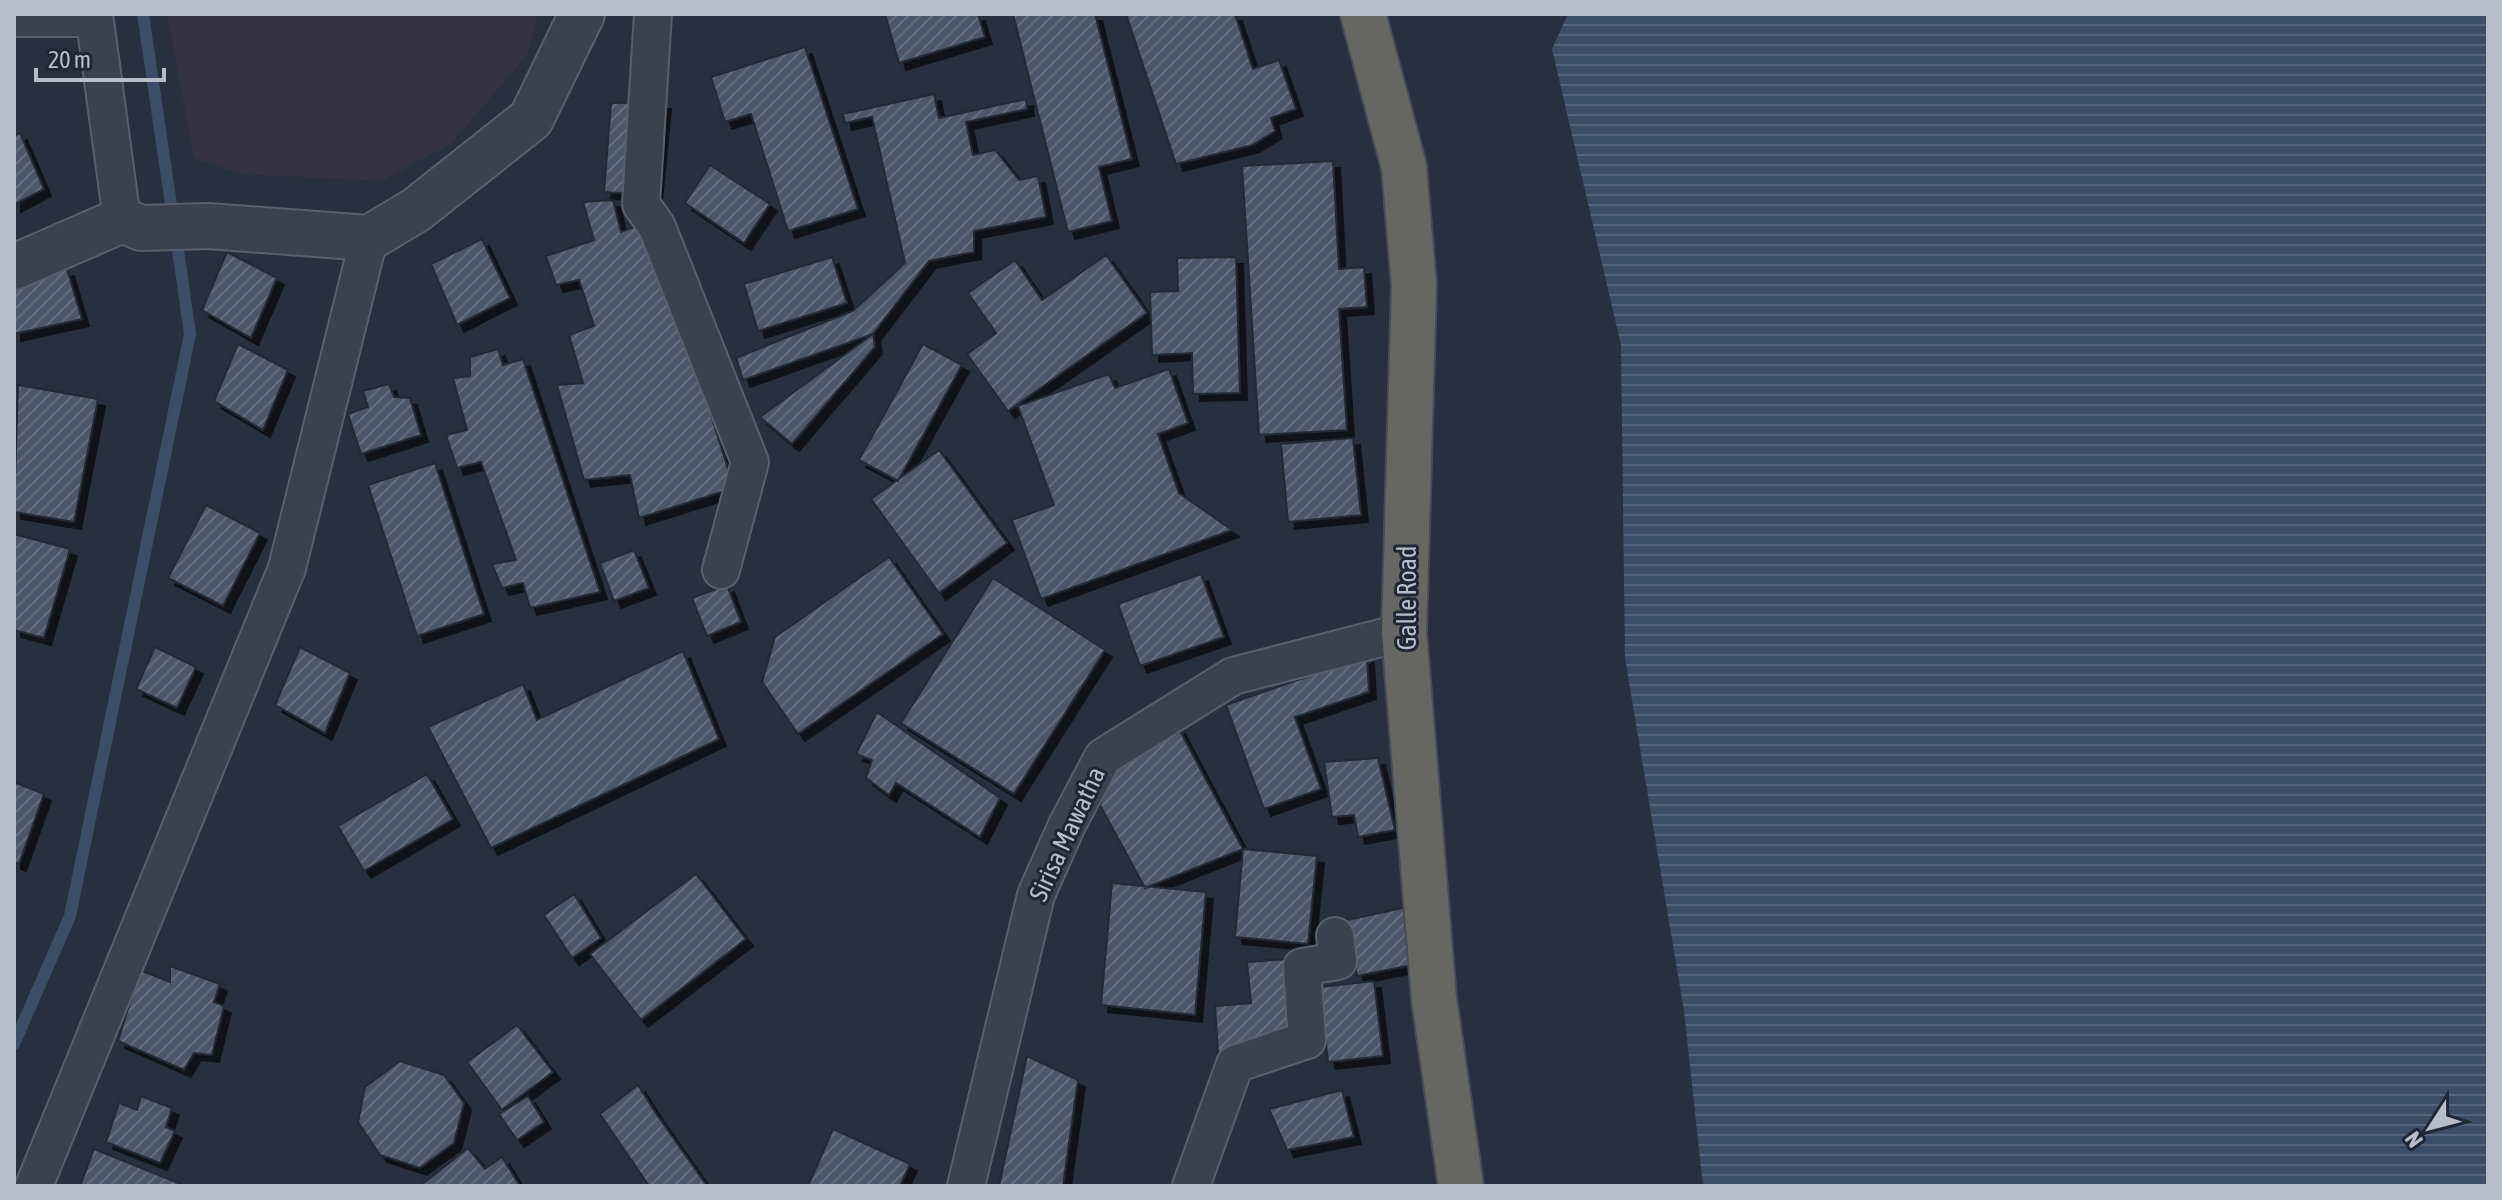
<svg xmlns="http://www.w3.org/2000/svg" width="2502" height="1200" font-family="'Asap Condensed',sans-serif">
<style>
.medical{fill:#343240}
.water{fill:url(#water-rules)}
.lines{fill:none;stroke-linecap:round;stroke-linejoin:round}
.stream{stroke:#3c4d68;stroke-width:12}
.building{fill:url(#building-hatch);stroke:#212936;stroke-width:2;filter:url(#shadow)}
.minor-casing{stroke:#58606d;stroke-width:40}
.tertiary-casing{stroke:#58606d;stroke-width:48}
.trunk-casing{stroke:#454d5a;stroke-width:48}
.minor{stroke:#3a424f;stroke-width:36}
.tertiary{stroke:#3a424f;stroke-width:44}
.trunk{stroke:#666663;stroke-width:44}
.labels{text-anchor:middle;stroke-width:6;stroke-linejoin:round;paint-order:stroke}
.street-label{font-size:26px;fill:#b7beca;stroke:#1f2734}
</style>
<defs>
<pattern id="water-rules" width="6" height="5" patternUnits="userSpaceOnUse" patternTransform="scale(2)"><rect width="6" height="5" fill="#3c4d68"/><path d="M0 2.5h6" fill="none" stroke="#56657c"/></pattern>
<pattern id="building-hatch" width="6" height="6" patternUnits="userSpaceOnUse" patternTransform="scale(2)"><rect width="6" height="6" fill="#4c5768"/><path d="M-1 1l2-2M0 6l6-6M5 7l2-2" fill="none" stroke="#646d7c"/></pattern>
<filter id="shadow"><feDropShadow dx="7" dy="7" stdDeviation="0" flood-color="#0009"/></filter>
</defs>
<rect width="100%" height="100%" fill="#26303f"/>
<!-- medical -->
<path class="medical" d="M167 14H538L528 54 450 145 381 181 240 174 194 158Z"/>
<!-- water -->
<path class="water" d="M1568 14H2488V1186H1703L1684 1011 1625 658 1621 345 1552 49Z"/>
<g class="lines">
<!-- stream -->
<path class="stream" d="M143 14 173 218
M14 1044 70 916 190 334 176 236"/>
</g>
<!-- building -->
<path class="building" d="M885 14H978L985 37 899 63Z
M1013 14H1095L1132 159 1099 167 1112 221 1068 232Z
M1126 14H1235L1253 69 1279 60 1296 109 1271 118 1275 131 1253 145 1176 164Z
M805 47 858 209 788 231 751 114 725 122 711 77Z
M934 94 939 118 1026 99 1027 109 966 122 973 155 995 150 1019 180 1038 176 1046 217 974 231V252L929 261 873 334 743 380 736 358 853 311 905 263 872 117 845 123 843 114Z
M664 102 655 195 604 192 611 103Z
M20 133 44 189 14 205V136Z
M1333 161 1339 269 1364 267 1367 307 1339 309 1347 430 1259 435 1242 166Z
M710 165 770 204 744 243 685 203Z
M613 200 621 232 650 221 734 488 639 518 630 475 584 480 557 385 583 383 569 335 594 326 579 280 556 285 546 256 594 240 583 202Z
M482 239 510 298 457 325 431 264Z
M227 252 277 278 251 338 202 310Z
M1106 255 1147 313 1008 411 967 354 996 333 968 293 1015 260 1042 300Z
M832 257 847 303 758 331 744 284Z
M1236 257 1240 393 1193 394 1192 353 1152 355 1150 292 1178 291 1177 258Z
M67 269 82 319 14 334V286Z
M873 334 875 347 792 444 760 417Z
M238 344 288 370 263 430 214 401Z
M923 344 962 365 898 481 859 460Z
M498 349 503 365 523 359 600 592 530 608 523 583 502 588 492 564 516 560 481 462 457 468 446 435 467 430 453 378 470 376V357Z
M1169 369 1188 423 1158 434 1179 493 1232 530 1041 599 1012 520 1054 505 1018 406 1109 374 1115 388Z
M389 384 394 397 410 398 421 435 361 454 348 414 368 407 363 391Z
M18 385 98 399 74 522 14 512Z
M1353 438 1361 515 1288 522 1281 444Z
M939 450 1007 543 939 593 871 499Z
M435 463 484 614 417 636 368 485Z
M206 505 260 533 223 606 168 578Z
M14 534 70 549 44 638 14 630Z
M634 550 649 588 614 601 600 563Z
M889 557 943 634 798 734 762 682 775 637Z
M1201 574 1224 637 1140 666 1118 604Z
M993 578 1105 650 1014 794 901 723Z
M727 585 741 622 707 636 692 598Z
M155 647 196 667 177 708 136 689Z
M300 647 350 673 325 733 275 705Z
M683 651 719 739 491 848 428 727 523 684 537 720Z
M1367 656 1369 692 1295 717 1321 789 1264 809 1226 705Z
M877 712 1000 798 980 837 896 783 889 795 866 778 872 760 856 754Z
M1178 727 1243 849 1145 888 1100 805 1116 762Z
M1378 758 1395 830 1358 837 1354 815 1332 817 1324 762Z
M427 774 453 819 364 871 338 826Z
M14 782 44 794 19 864 14 862Z
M1243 849 1317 856 1308 944 1235 937Z
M696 874 746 939 641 1020 590 954Z
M1112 883 1206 892 1195 1015 1101 1005Z
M574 894 601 938 572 958 544 915Z
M1407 907 1417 964 1357 976 1347 920Z
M1287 959 1295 1048 1218 1053 1215 1006 1251 1003 1247 962Z
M170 966 220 984 214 1002 224 1006 212 1055 194 1053 184 1070 118 1041 140 970 170 982Z
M1374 981 1383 1056 1328 1062 1320 987Z
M517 1025 553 1072 502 1110 467 1062Z
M1027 1056 1078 1080 1063 1186H999Z
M400 1061 444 1075 464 1103 454 1143 420 1168 380 1155 358 1122 365 1087Z
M638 1085 655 1112 707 1186H649L600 1114Z
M1342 1090 1354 1137 1287 1150 1269 1109Z
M141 1096 172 1108 166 1127 175 1131 160 1163 106 1142 119 1103 137 1110Z
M528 1096 544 1122 517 1140 499 1114Z
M833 1129 910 1164 900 1186H808Z
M468 1148 485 1169 502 1157 520 1186H420Z
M94 1149 181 1184 180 1186H80Z"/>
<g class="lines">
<defs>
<path id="minor" d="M94 14 122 220
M653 14 641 204 657 227 750 462 721 570
M14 18H94
M34 1186 287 568 369 238
M966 1186 1036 895 1067 825 1103 757 1233 676 1404 632
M1191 1186 1235 1064 1307 1040 1302 967 1338 961 1335 936"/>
<path id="tertiary" d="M14 267 122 220 141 228 208 226 369 238 416 210 531 119 582 14"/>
<path id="trunk" d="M1363 14 1404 167 1414 285 1404 632 1434 999 1461 1186"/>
</defs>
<!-- minor casing -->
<use href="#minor" class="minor-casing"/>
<!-- tertiary casing -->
<use href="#tertiary" class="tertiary-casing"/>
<!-- trunk casing -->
<use href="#trunk" class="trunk-casing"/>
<!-- minor -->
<use href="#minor" class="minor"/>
<!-- tertiary -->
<use href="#tertiary" class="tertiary"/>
<!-- trunk -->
<use href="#trunk" class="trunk"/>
</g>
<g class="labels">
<!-- street labels -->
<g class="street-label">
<text transform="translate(1407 598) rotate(-90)" y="9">Galle Road</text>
<text transform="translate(1067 834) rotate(-65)" y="9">Sirisa Mawatha</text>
</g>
</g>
<!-- border -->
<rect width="2502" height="1200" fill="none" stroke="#b7beca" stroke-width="32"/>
<!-- north arrow -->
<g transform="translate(2430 1128) rotate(234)" stroke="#1f2734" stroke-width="6" paint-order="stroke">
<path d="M0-6L14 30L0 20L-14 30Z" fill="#b7beca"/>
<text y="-12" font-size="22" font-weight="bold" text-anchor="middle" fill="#b7beca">N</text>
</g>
<!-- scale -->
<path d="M36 68v12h128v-12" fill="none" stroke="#b7beca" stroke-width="4"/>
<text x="48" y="68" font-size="24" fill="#b7beca" stroke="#1f2734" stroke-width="6" paint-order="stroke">20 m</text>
</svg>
